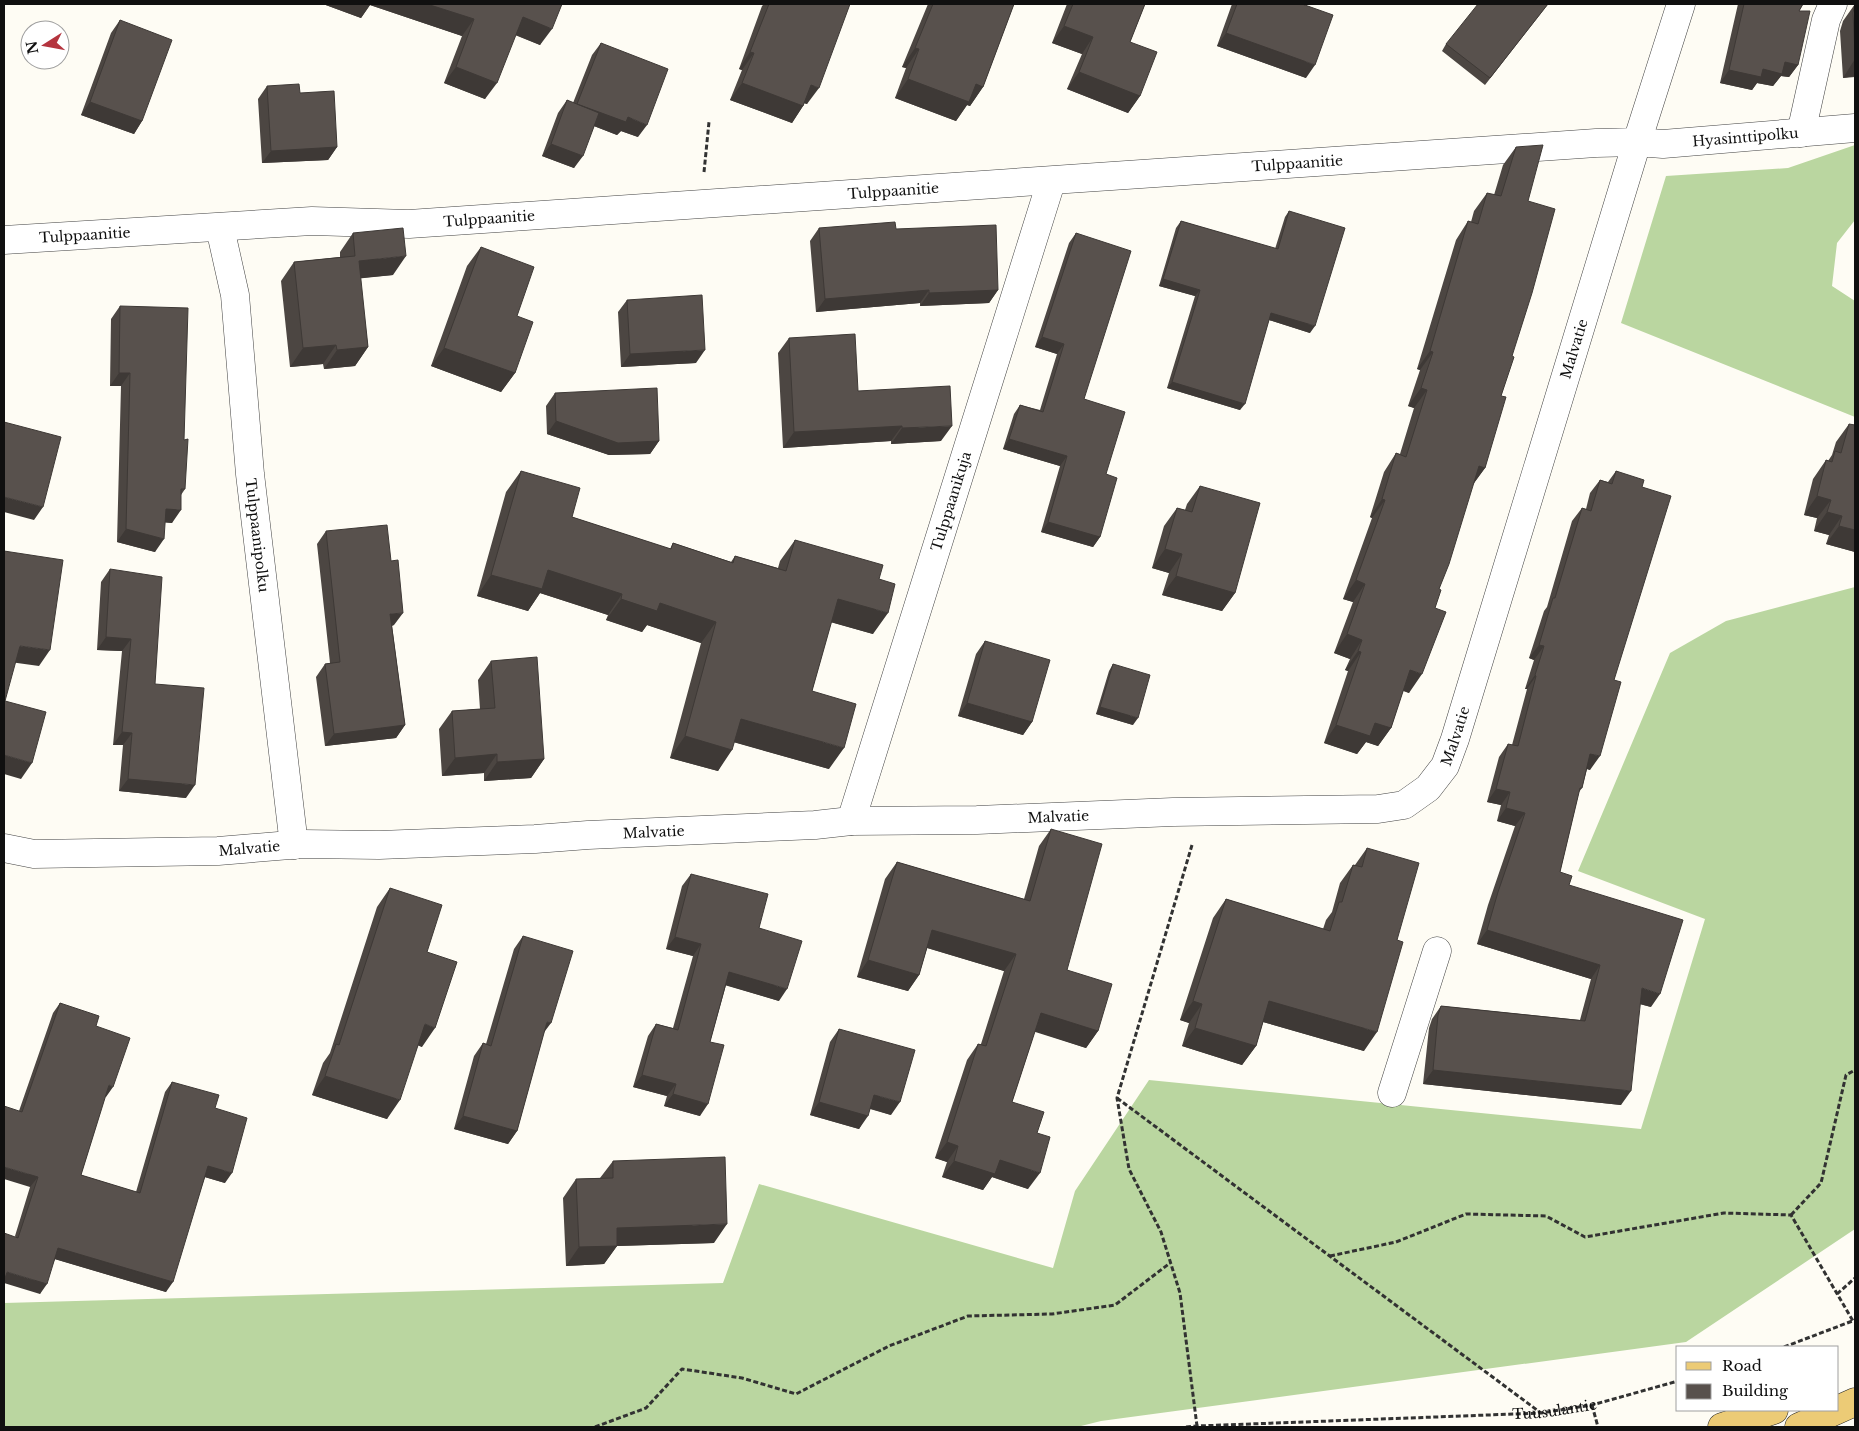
<svg xmlns="http://www.w3.org/2000/svg" width="1859" height="1431" font-family="'Libre Baskerville',serif">
<style>
.forest{fill:#bad6a0}
.lines{fill:none;stroke-linecap:round;stroke-linejoin:round}
.minor-casing{stroke:#434343;stroke-width:29}
.major-casing{stroke:#212121;stroke-width:29}
.path{stroke:#323232;stroke-width:3;stroke-dasharray:5 2.5;stroke-linecap:butt}
.minor{stroke:#fff;stroke-width:28}
.major{stroke:#eccb76;stroke-width:28}
.wall{fill:#4c4642}
.shaded-wall{fill:#3e3936}
.building{fill:#58514d;stroke:#3e3936}
.labels{text-anchor:middle;stroke-width:5;stroke-linejoin:round;paint-order:stroke}
.street-label{font-size:14px;fill:#101010;stroke:#fff}
</style>
<rect width="100%" height="100%" fill="#fefcf4"/>
<!-- forest -->
<path class="forest" d="M1855 145V220L1837 243 1832 286 1855 301V417L1621 323 1666 176 1788 168Z
M1855 587V1229L1686 1342 1101 1421 1077 1427H4V1303L723 1283 759 1184 1053 1268 1075 1191 1149 1080 1641 1129 1705 919 1578 871 1670 653 1726 621Z"/>
<g class="lines">
<defs>
<g id="minor">
<path d="M1801 133 1826 20 1833 4"/>
<path id="s2" d="M220 228 235 295 250 474 294 845"/>
<path id="s3" d="M4 240 312 221 409 224 1596 143 1637 142 1681 4"/>
<path id="s4" d="M851 821 1051 182"/>
<path id="s5" d="M4 848 34 854 218 851 302 844 379 845 535 839 588 835 815 825 851 821 977 820 1173 812 1378 809 1404 805 1428 788 1445 766 1455 739 1637 142 1663 144 1855 128"/>
<path d="M1392 1093 1437 951"/>
</g>
<path id="major" d="M1722 1427 1774 1410
M1799 1427 1855 1402"/>
</defs>
<!-- minor casing -->
<use href="#minor" class="minor-casing"/>
<!-- major casing -->
<use href="#major" class="major-casing"/>
<!-- path -->
<g class="path">
<path d="M704 172 709 122"/>
<path d="M1192 845 1117 1098 1129 1169 1161 1232 1180 1293 1197 1426"/>
<path d="M1117 1098 1541 1413"/>
<path d="M1791 1215 1821 1183 1846 1075 1855 1070"/>
<path d="M1330 1256 1396 1242 1466 1214 1546 1216 1585 1237 1724 1213 1791 1215 1853 1321"/>
<path d="M1837 1294 1855 1278"/>
<path d="M1784 1347 1855 1320"/>
<path d="M1592 1405 1598 1427"/>
<path d="M595 1427 646 1408 682 1369 742 1378 796 1394 889 1346 968 1316 1052 1314 1115 1305 1170 1263"/>
<path id="s1" d="M1186 1427 1197 1426 1541 1413 1592 1405 1678 1381"/>
</g>
<!-- minor -->
<use href="#minor" class="minor"/>
<!-- major -->
<use href="#major" class="major"/>
</g>
<!-- wall -->
<path class="wall" d="M323 4H562L540 45 515 35 485 99 444 83 462 36 370 5 361 18Z
M764 4H850L807 104 804 103 803 106 792 123 730 100 742 70 739 69 762 6Z
M928 4H1014L983 87 970 106 967 105 956 121 895 98 906 68 902 67Z
M1067 4H1145L1130 42 1140 96 1128 113 1067 89 1082 54 1052 43Z
M1232 4H1302L1306 78 1217 46Z
M1548 4 1485 85 1442 51 1446 44Z
M1738 4H1803L1799 11 1798 65 1789 77 1781 76 1773 86 1757 83 1752 90 1720 83Z
M1855 4V79V77L1843 78 1840 31 1843 21Z
M120 20 142 121 134 134 81 115 111 33Z
M601 43 638 137 621 131 617 135 594 126 574 168 542 156 558 113 567 100 573 103 592 55Z
M267 86 300 93 337 147 328 160 262 163 258 99Z
M1516 147 1528 201 1512 356 1501 396 1485 468 1473 484 1439 589 1435 608 1409 693 1403 691 1391 728 1378 746 1366 742 1357 754 1324 743 1348 671 1345 670 1350 659 1334 653 1353 602 1343 599 1372 518 1370 517 1384 472 1396 453 1400 454 1414 408 1408 406 1420 370 1417 369 1456 240 1468 221 1471 222 1474 211 1487 193 1494 195 1503 165Z
M1289 211 1310 333 1269 320 1240 410 1167 388 1195 296 1159 286 1176 228 1181 221 1275 249 1285 217Z
M819 228 896 229 998 290 989 303 920 306V303L816 312 810 241Z
M353 233 393 275 360 278 368 347 355 366 324 369 323 364 290 367 281 281 294 262 340 257V252Z
M1076 233 1084 399 1106 474 1100 537 1093 547 1041 532 1060 466 1003 449 1014 414 1020 405 1040 410 1057 354 1035 347 1069 243Z
M481 247 517 316 515 373 501 392 431 366 467 266Z
M627 300 696 363 621 367 618 312Z
M120 306 184 440 185 489 181 495 172 523 165 522 155 552 117 542 121 386H110L111 319Z
M789 338 858 391 941 441 891 444V441L783 448 778 353Z
M555 393 659 441 650 454 609 455 547 434 546 406Z
M1849 424 1855 552 1826 544 1829 535 1814 531 1817 518 1804 515 1813 479 1826 460 1828 461 1832 455 1836 442Z
M521 471 572 517 670 549 673 543 731 562 735 556 778 568 780 561 795 540 879 579 873 634 831 622 812 691 829 769 734 742 718 771 670 758 701 643 647 625 642 632 606 620 608 615 540 593 528 611 477 596 506 492Z
M1616 471 1642 487 1614 680 1590 770 1587 769 1582 788 1579 792 1560 872 1651 1007 1640 1004 1621 1105 1423 1084 1429 1028 1432 1019 1441 1006 1580 1020 1591 979 1477 944 1488 905 1515 826 1497 821 1501 805 1487 802 1499 757 1508 744 1512 745 1527 689H1525L1534 660 1529 658 1544 611 1547 607 1572 521 1582 508 1586 509 1590 493 1600 480 1608 482Z
M1200 486 1235 593 1222 611 1162 595 1169 573 1152 568 1164 526 1177 508 1185 510 1187 504Z
M326 531 394 625 392 626 405 725 396 738 325 746 316 677 325 664 330 663 317 544Z
M110 569 155 684 186 798 119 791 123 745H113L122 651 97 650 101 582Z
M985 641 1032 722 1023 735 958 716 976 654Z
M491 661 544 759 531 778 484 781V773L442 776 439 729 452 711 480 709 478 680Z
M1113 664 1133 725 1096 714 1109 671Z
M1051 829 1067 970 1098 1031 1086 1048 1035 1031 1012 1102 1037 1133 1028 1189 992 1177 983 1190 942 1177 947 1162 935 1158 967 1060 978 1044H981L1004 971 927 948 919 975 908 991 857 977 885 879 897 862 1024 899 1039 846Z
M1367 848 1364 1051 1263 1022 1256 1046 1242 1065 1182 1046 1189 1023 1180 1020 1213 918 1226 899 1323 929 1326 920 1332 912 1340 883 1353 865H1355Z
M691 874 759 928 779 1001 726 985 710 1042 700 1116 664 1106 667 1096 633 1087 648 1036 656 1024 673 1028 693 956 666 949 682 886Z
M390 888 427 952 422 1047 418 1045 387 1119 312 1095 323 1063 330 1053 377 907Z
M523 936 544 1032 517 1131 508 1144 454 1129 474 1056 483 1043 486 1044 514 949Z
M60 1003 96 1026 106 1097 105 1096 81 1175 136 1192 165 1092 172 1082 215 1108 225 1183 205 1177 166 1292 55 1259 40 1294 15 1236 30 1187 19 1111 53 1013Z
M839 1029 891 1115 870 1109 859 1129 810 1115 830 1042Z
M613 1161 714 1243 617 1246 604 1264 566 1266 563 1198 576 1179 600 1178Z"/>
<!-- shaded-wall -->
<path class="shaded-wall" d="M323 4H427L474 19 462 36 370 5 361 18Z
M523 17 552 29 540 45 511 33Z
M1064 26 1093 37 1082 54 1052 43Z
M1226 33 1315 65 1306 78 1217 46Z
M915 48 919 49 906 68 902 67Z
M750 52 754 53 742 70 739 69Z
M1855 59V76L1843 78Z
M1785 62 1798 65 1789 77 1781 76 1773 86 1757 83 1752 90 1720 83 1729 70Z
M456 67 497 83 485 99 444 83Z
M1079 72 1140 96 1128 113 1067 89Z
M908 79 976 84 983 87 970 106 967 105 956 121 895 98Z
M742 83 803 106 792 123 730 100Z
M811 85 819 88 807 104 800 102Z
M90 102 142 121 134 134 81 115Z
M577 104 628 117 647 125 638 137 621 131 617 135 568 116Z
M551 144 583 156 574 168 542 156Z
M337 147 328 160 262 163 271 151Z
M406 256 393 275 345 280 359 261Z
M1163 279 1200 290 1195 296 1159 286Z
M929 290 920 303 816 312 825 299Z
M998 290 989 303 920 306 929 293Z
M1271 313 1315 326 1310 333 1266 319Z
M1042 337 1064 344 1057 354 1035 347Z
M336 345 323 364 290 367 303 348Z
M368 347 355 366 324 369 337 350Z
M444 348 515 373 501 392 431 366Z
M705 350 696 363 621 367 630 354Z
M1430 351 1433 352 1420 370 1417 369Z
M119 373H130L121 386H110Z
M1172 382 1245 404 1240 410 1167 388Z
M1421 388 1427 390 1414 408 1408 406Z
M556 421 659 441 650 454 609 455 547 434Z
M902 426 891 441 783 448 794 432Z
M952 426 941 441 891 444 902 428Z
M1009 439 1067 456 1060 466 1003 449Z
M1479 466 1485 468 1472 486Z
M1817 496 1831 500 1817 518 1804 515Z
M4 497 43 507 34 520 4 512Z
M1382 499 1385 500 1372 518 1370 517Z
M166 509 181 510 172 523 157 522Z
M1827 512 1842 516 1829 535 1814 531Z
M1048 522 1100 537 1093 547 1041 532Z
M1839 526 1855 530V552L1826 544Z
M126 529 164 539 155 552 117 542Z
M1165 549 1182 554 1169 573 1152 568Z
M548 570 622 594 608 615 540 593 528 611 477 596 491 575Z
M1176 576 1235 593 1222 611 1162 595Z
M1356 580 1365 584 1353 602 1343 599Z
M621 599 660 603 716 622 701 643 647 625 642 632 606 620Z
M838 599 888 613 873 634 823 620Z
M403 613 394 625 381 627 390 614Z
M1347 634 1362 640 1350 659 1334 653Z
M106 637 131 639 122 651 97 650Z
M1539 645 1544 646 1534 660 1529 658Z
M20 646 50 650 39 666 10 662Z
M1358 651 1361 652 1348 671 1345 670Z
M1410 670 1422 674 1409 693 1398 688Z
M1535 675 1536 676 1527 689H1525Z
M967 703 1032 722 1023 735 958 716Z
M1100 707 1138 718 1133 725 1096 714Z
M741 719 844 748 829 769 726 740Z
M1375 723 1391 728 1378 746 1366 742 1357 754 1324 743 1336 725Z
M405 725 396 738 325 746 334 734Z
M122 732 132 733 123 745H113Z
M685 736 732 750 718 771 670 758Z
M497 754 484 773 442 776 455 758Z
M1590 754 1600 756 1590 770 1581 767Z
M4 755 32 763 21 779 4 774Z
M544 759 531 778 484 781 497 762Z
M128 779 195 785 186 798 119 791Z
M1496 789 1510 792 1501 805 1487 802Z
M1506 808 1525 813 1515 826 1497 821Z
M932 930 1016 954 1004 971 921 946Z
M1487 930 1600 965 1591 979 1477 944Z
M675 937 701 944 693 956 666 949Z
M868 960 919 975 908 991 857 977Z
M729 972 787 989 779 1001 721 984Z
M1642 988 1660 994 1651 1007 1632 1002Z
M1193 1001 1202 1004 1189 1023 1180 1020Z
M1269 1001 1377 1032 1364 1051 1256 1020Z
M1041 1013 1098 1031 1086 1048 1029 1030Z
M547 1022 551 1023 542 1035Z
M425 1024 435 1028 422 1047 412 1043Z
M1195 1028 1256 1046 1242 1065 1182 1046Z
M1433 1070 1631 1091 1621 1105 1423 1084Z
M642 1075 676 1084 667 1096 633 1087Z
M325 1076 400 1100 387 1119 312 1095Z
M109 1085 113 1087 106 1097 101 1095Z
M673 1094 708 1104 700 1116 664 1106Z
M874 1095 900 1102 891 1115 865 1107Z
M819 1102 868 1116 859 1129 810 1115Z
M463 1116 517 1131 508 1144 454 1129Z
M947 1142 958 1146 947 1162 935 1158Z
M1000 1160 1040 1173 1028 1189 992 1177 983 1190 942 1177 954 1161Z
M208 1166 232 1173 225 1183 201 1176Z
M4 1167 38 1177 30 1187 4 1179Z
M727 1224 714 1243 617 1246 604 1264 566 1266 579 1247 617 1228Z
M58 1248 173 1282 166 1292 51 1258Z
M7 1272 47 1284 40 1294 4 1283V1277Z"/>
<!-- building -->
<path class="building" d="M427 4H562L552 29 523 17 497 83 456 67 474 19Z
M769 4H850L819 88 811 85 803 106 742 83 754 53 750 52Z
M933 4H1014L983 87 976 84 969 102 908 79 919 49 915 48Z
M1073 4H1145L1130 42 1157 52 1140 96 1079 72 1093 37 1064 26Z
M1237 4H1302L1333 15 1315 65 1226 33Z
M1478 4H1548L1490 78 1446 44Z
M1744 4H1803L1799 11H1810L1798 65 1785 62 1782 74 1763 69 1761 77 1729 70Z
M1855 4V53L1853 13Z
M120 20 172 40 142 121 90 102Z
M601 43 668 69 647 125 628 117 626 122 577 104Z
M299 84 300 93 334 91 337 147 271 151 267 86Z
M567 100 599 113 583 156 551 144Z
M1543 145 1528 201 1555 209 1532 293 1512 356 1514 357 1501 396 1506 397 1485 468 1479 466 1449 564 1439 589 1441 590 1435 608 1446 612 1422 674 1410 670 1391 728 1375 723 1370 736 1336 725 1361 652 1358 651 1362 640 1347 634 1365 584 1356 580 1385 500 1382 499 1396 453 1406 457 1427 390 1421 388 1433 352 1430 351 1468 221 1478 224 1487 193 1501 196 1516 147Z
M1289 211 1345 228 1315 326 1271 313 1245 404 1172 382 1200 290 1163 279 1181 221 1278 249Z
M895 222 896 229 996 225 998 290 929 293V290L825 299 819 228Z
M403 228 406 256 359 261 368 347 337 350 336 345 303 348 294 262 355 256 353 233Z
M1076 233 1131 251 1084 399 1125 412 1106 474 1117 478 1100 537 1048 522 1067 456 1009 439 1020 405 1043 412 1064 344 1042 337Z
M481 247 534 267 517 316 533 322 515 373 444 348Z
M702 295 705 350 630 354 627 300Z
M120 306 188 308 184 440 188 439 185 489H181V510L166 509 164 539 126 529 130 373H119Z
M855 334 858 391 950 386 952 426 902 428V426L794 432 789 338Z
M657 388 659 441 618 443 556 421 555 393Z
M4 422 61 437 43 507 4 497Z
M1849 424 1855 425V530L1839 526 1842 516 1827 512 1831 500 1817 496 1826 460 1832 462 1835 451 1841 453Z
M521 471 580 488 572 517 671 549 673 543 733 563 735 556 786 571 795 540 883 565 879 579 895 584 888 613 838 599 812 691 856 704 844 748 741 719 732 750 685 736 716 622 660 603 657 611 621 599 622 594 548 570 542 589 491 575Z
M1616 471 1644 480 1642 487 1671 496 1614 680 1621 682 1600 756 1590 754 1582 788H1580L1560 872 1572 876 1569 885 1683 920 1660 994 1642 988 1631 1091 1433 1070 1438 1015 1441 1006 1585 1021 1600 965 1487 930 1498 892 1525 813 1506 808 1510 792 1496 789 1508 744 1518 746 1536 676 1535 675 1544 646 1539 645 1553 598H1555L1582 508 1591 511 1600 480 1612 484Z
M1200 486 1260 503 1235 593 1176 576 1182 554 1165 549 1177 508 1192 512Z
M387 525 391 561 398 560 403 613 390 614 405 725 334 734 325 664 340 662 326 531Z
M4 551 63 560 50 650 20 646 5 701 46 712 32 763 4 755Z
M110 569 162 577 155 684 204 688 195 785 128 779 132 733 122 732 131 639 106 637Z
M985 641 1050 660 1032 722 967 703Z
M537 657 544 759 497 762V754L455 758 452 711 495 708 491 661Z
M1113 664 1150 675 1138 718 1100 707Z
M1051 829 1102 844 1067 970 1112 984 1098 1031 1041 1013 1012 1102 1044 1112 1037 1133 1050 1137 1040 1173 1000 1160 995 1174 954 1161 958 1146 947 1142 978 1044 986 1046 1016 954 932 930 919 975 868 960 897 862 1030 901Z
M1367 848 1419 863 1397 940 1403 942 1377 1032 1269 1001 1256 1046 1195 1028 1202 1004 1193 1001 1226 899 1330 931 1339 902H1342L1353 865 1362 867Z
M691 874 768 894 759 928 802 941 787 989 729 972 710 1042 724 1045 708 1104 673 1094 676 1084 642 1075 656 1024 678 1030 701 944 675 937Z
M390 888 442 905 427 952 457 962 435 1028 425 1024 400 1100 325 1076 336 1044 339 1045Z
M523 936 573 951 551 1023 547 1022 517 1131 463 1116 483 1043 491 1046Z
M60 1003 99 1016 96 1026 130 1038 113 1087 109 1085 81 1175 140 1193 172 1082 219 1095 215 1108 247 1118 232 1173 208 1166 173 1282 58 1248 47 1284 7 1272 4 1282V1233L18 1238 38 1177 4 1167V1106L22 1112Z
M839 1029 915 1050 900 1102 874 1095 868 1116 819 1102Z
M725 1157 727 1224 617 1228V1246L579 1247 576 1179 613 1178V1161Z"/>
<g class="labels">
<!-- street labels -->
<g class="street-label">
<text dy="5" stroke="none"><textPath href="#s5" startOffset="2221">Hyasinttipolku</textPath></text>
<text dy="5" stroke="none"><textPath href="#s3" startOffset="1296">Tulppaanitie</textPath></text>
<text dy="5" stroke="none"><textPath href="#s3" startOffset="891">Tulppaanitie</textPath></text>
<text dy="5" stroke="none"><textPath href="#s3" startOffset="486">Tulppaanitie</textPath></text>
<text dy="5" stroke="none"><textPath href="#s3" startOffset="81">Tulppaanitie</textPath></text>
<text dy="5" stroke="none"><textPath href="#s5" startOffset="1896">Malvatie</textPath></text>
<text dy="5" stroke="none"><textPath href="#s4" startOffset="335">Tulppaanikuja</textPath></text>
<text dy="5" stroke="none"><textPath href="#s2" startOffset="310">Tulppaanipolku</textPath></text>
<text dy="5" stroke="none"><textPath href="#s5" startOffset="1491">Malvatie</textPath></text>
<text dy="5" stroke="none"><textPath href="#s5" startOffset="1056">Malvatie</textPath></text>
<text dy="5" stroke="none"><textPath href="#s5" startOffset="651">Malvatie</textPath></text>
<text dy="5" stroke="none"><textPath href="#s5" startOffset="246">Malvatie</textPath></text>
<text dy="5" stroke="none"><textPath href="#s1" startOffset="369">Tuusulantie</textPath></text>
</g>
</g>
<!-- border -->
<rect width="1859" height="1431" fill="none" stroke="#101010" stroke-width="10"/>
<!-- legend -->
<rect x="1676" y="1346" width="162" height="65" fill="#ffffff" stroke="#9f9f9f"/>
<rect x="1686" y="1362" width="25" height="8" fill="#eccb76" stroke="#9f9f9f"/>
<text x="1722" y="1371" font-size="15" fill="#101010">Road</text>
<rect x="1686" y="1384" width="25" height="15" fill="#58514d" stroke="#9f9f9f"/>
<text x="1722" y="1396" font-size="15" fill="#101010">Building</text>
<!-- north arrow -->
<g transform="translate(45 45) rotate(259)"><circle r="24" fill="#ffffff" stroke="#9f9f9f"/>
<path d="M0-4L9 19L0 12L-9 19Z" fill="#b4343e"/>
<text y="-8" font-size="14" font-weight="bold" text-anchor="middle" fill="#101010">N</text>
</g>
</svg>
